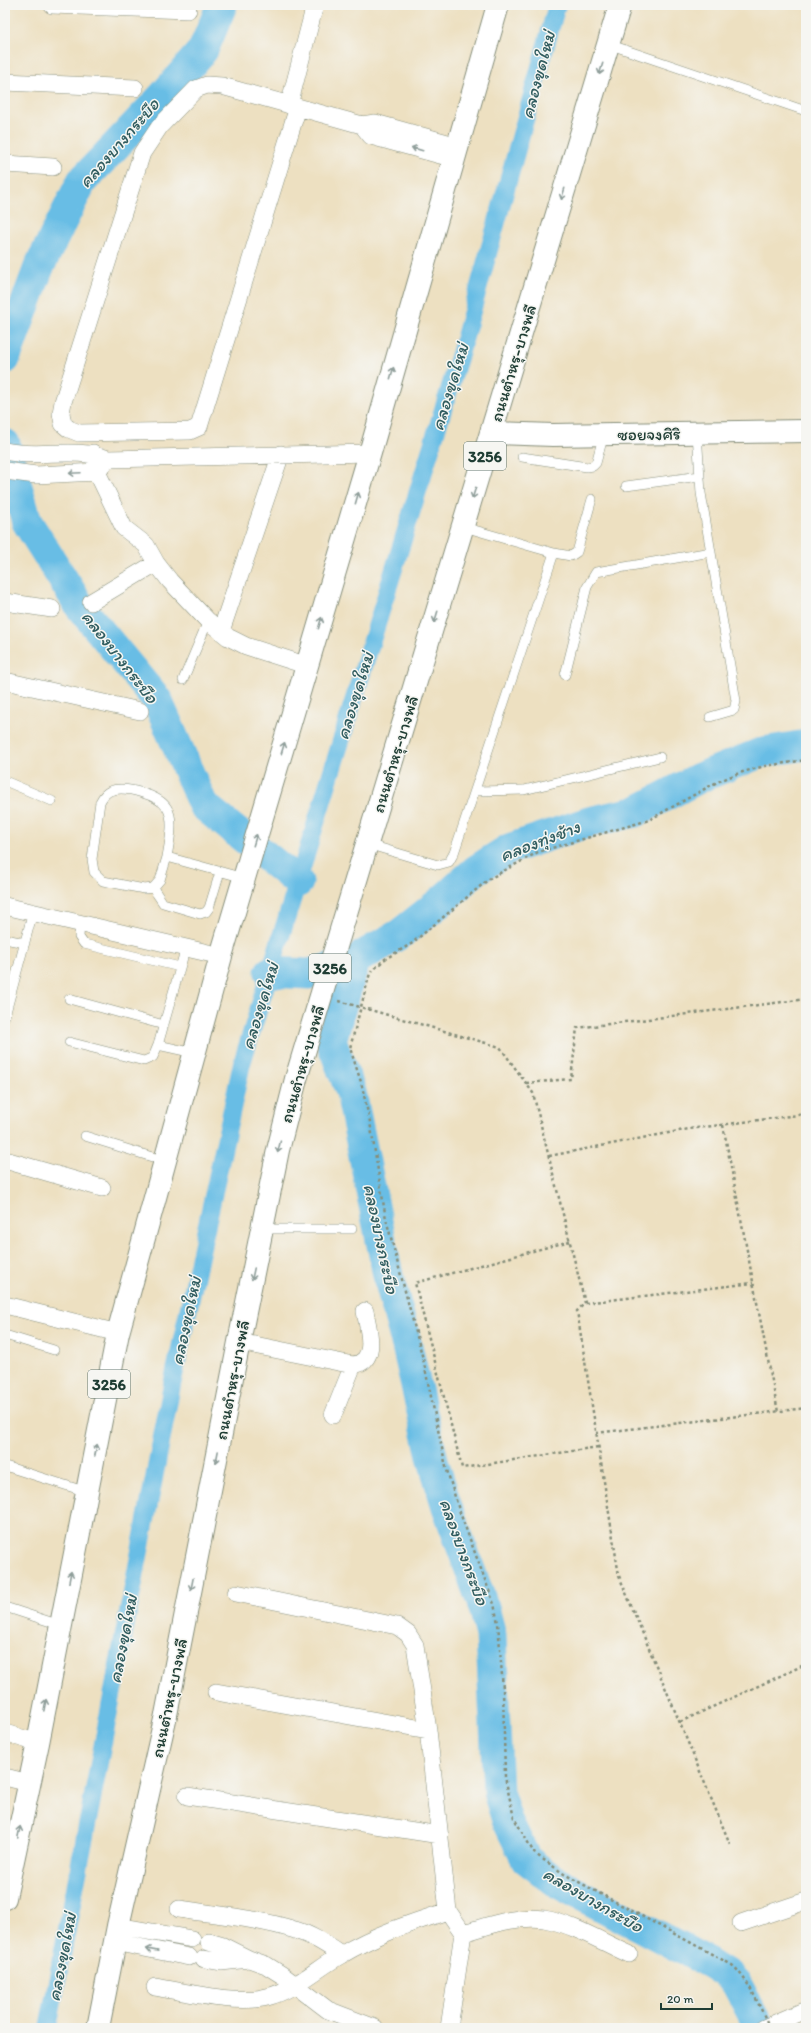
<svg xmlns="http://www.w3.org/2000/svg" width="811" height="2033" font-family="Itim,'Playpen Sans Thai',sans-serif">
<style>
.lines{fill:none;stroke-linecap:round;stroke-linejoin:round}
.canal{stroke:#68bde5;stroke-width:18}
.river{stroke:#68bde5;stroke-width:31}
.lane-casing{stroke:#868e7a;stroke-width:10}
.street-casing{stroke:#868e7a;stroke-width:18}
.secondary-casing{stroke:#868e7a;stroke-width:24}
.primary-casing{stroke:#868e7a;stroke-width:24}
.path{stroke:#868e7a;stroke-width:2.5;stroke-dasharray:3 3;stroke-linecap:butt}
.lane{stroke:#fff;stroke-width:9}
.street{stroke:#fff;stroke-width:17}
.secondary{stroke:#fff;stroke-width:22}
.primary{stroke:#fff;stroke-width:22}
.path-bridge{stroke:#868e7a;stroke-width:2.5;stroke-dasharray:3 3;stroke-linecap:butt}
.oneway{stroke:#8f9e9a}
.labels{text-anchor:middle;stroke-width:3;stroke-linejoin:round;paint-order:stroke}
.shield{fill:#f6f6f2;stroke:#60746d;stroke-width:1}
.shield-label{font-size:16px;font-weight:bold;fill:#1f3d34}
.street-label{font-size:17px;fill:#1f3d34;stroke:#f6f6f2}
.water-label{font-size:18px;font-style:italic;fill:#315d60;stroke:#f6f6f2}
</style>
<rect width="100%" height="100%" fill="#f6f6f2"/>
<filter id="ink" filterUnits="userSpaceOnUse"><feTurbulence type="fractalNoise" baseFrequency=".025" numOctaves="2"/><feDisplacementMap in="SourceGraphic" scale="8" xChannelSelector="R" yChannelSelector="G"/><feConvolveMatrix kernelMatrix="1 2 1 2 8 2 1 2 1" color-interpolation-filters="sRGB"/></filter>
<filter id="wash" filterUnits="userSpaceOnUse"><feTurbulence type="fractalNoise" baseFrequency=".012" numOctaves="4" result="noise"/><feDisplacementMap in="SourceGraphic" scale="16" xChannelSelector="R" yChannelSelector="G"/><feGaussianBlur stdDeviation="0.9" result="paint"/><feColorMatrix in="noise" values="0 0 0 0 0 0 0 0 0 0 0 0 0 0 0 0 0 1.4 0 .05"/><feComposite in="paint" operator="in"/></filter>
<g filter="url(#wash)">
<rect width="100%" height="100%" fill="#ede0c1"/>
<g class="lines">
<!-- canal -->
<path class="canal" d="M48 2028 172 1385 242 1063 461 351 557 5"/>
<!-- river -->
<path class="river" d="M5 359 39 267 82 181 163 96 203 50 222 5
M5 444 27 522 81 608 157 700 203 805 298 882
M355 960 331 1041 351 1092 388 1275 407 1346 433 1460 447 1507 484 1608 491 1635 498 1792 507 1820 526 1859 543 1872 558 1883 709 1963 728 1975 736 1983 760 2028
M270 972 309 974 355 960 400 934 439 903 476 870 509 849 589 822 635 812 699 778 763 752 806 745"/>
</g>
</g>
<g filter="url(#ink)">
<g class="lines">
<defs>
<path id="lane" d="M608 44 806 111
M697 433 701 493 736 701 734 710 710 717
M522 457 587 467 593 466 596 463 604 434
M626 486 700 476
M464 527 554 553 571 556 577 552 592 499
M565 675 587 587 596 572 711 552
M183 680 208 621
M5 781 52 801
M475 791 524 790 660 757
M367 844 438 865 449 862 454 853 554 553
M167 857C169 844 175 820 167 808 159 795 124 785 110 791 105 793 102 798 100 802L92 859 94 872 103 881 144 889 153 888 160 880 167 857 244 878
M153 888 163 903 200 914 206 912 209 908 220 872
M80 923 79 937 84 944 180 967
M5 939 25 943
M186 947 158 1045 194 1053
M69 999 164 1025
M5 1016 33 912
M69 1042 144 1061 153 1057 158 1045
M85 1136 165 1161
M262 1229H352
M5 1335 54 1350
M5 1466 87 1492
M5 1607 60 1625"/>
<path id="street" d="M52 5 188 10
M5 82 135 88
M289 105 315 5
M298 107 199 427 190 431 79 433 69 429 63 424 61 413 63 402 142 153 160 126 196 89 207 85 222 86 362 125 375 123 458 146
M362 125 371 136 455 159
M5 164 53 167
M5 451C39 459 74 446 108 459L370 453
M93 453 97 472 124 528 146 545 156 563 170 581 208 621 228 637 246 646 308 666
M5 471 36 475 97 472 104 464
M5 602 52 609
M91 602 156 563
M221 631 281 454
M5 681 140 711
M5 906 221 956
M5 1160 102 1188
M5 1305 118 1333
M239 1342 353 1365
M333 1415 353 1365C379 1361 368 1329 365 1311
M236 1593 397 1626 408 1634 415 1645 428 1730 448 1911 463 1933C488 1926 517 1915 544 1919 573 1924 602 1942 629 1954
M216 1692 428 1730
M5 1733 38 1743
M5 1777 29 1783
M187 1796 440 1835
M179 1909C217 1915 258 1918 295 1930 312 1935 327 1945 341 1954
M741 1923 806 1901
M118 1926 192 1939
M114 1942 189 1957
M209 1942 223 1946 249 1959 266 1965 282 1975 328 2010 375 2028
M204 1959 221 1962 249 1959
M155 1987C186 1992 237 2005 267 1997 295 1990 316 1969 341 1955 374 1935 411 1923 448 1911
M449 2028 463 1933
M764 2028 806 2010"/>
<path id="secondary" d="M492 433 553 435 806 431"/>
<path id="primary" d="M5 1898 38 1743 118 1333 221 956 370 453 498 5
M98 2028 118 1926 166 1715 239 1342 278 1150 296 1079 620 5"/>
</defs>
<!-- lane casing -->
<use href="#lane" class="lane-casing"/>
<!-- street casing -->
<use href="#street" class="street-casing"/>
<!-- secondary casing -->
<use href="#secondary" class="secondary-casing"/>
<!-- primary casing -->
<use href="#primary" class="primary-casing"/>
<!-- path -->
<path class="path" d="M339 1001 500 1047 533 1093 585 1303 577 1311 619 1576 730 1844
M526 1083 571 1079 577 1028 806 999
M723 1125 778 1412
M549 1156 689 1129 806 1114
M570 1241 415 1283 462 1468 598 1447
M585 1303 753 1283
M596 1433 806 1408
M680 1722 806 1664"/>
<!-- lane -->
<use href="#lane" class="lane"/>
<!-- street -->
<use href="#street" class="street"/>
<!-- secondary -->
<use href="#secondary" class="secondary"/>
<!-- primary -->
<use href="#primary" class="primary"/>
<!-- path-bridge -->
<path class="path-bridge" d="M770 2028C759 2006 750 1981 732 1965L564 1874 534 1853 514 1818 505 1777 503 1689 498 1623 494 1604 459 1510 446 1467 423 1359 386 1219 370 1122 361 1082 350 1048 370 973 385 959 411 944 489 879 538 852 649 820 717 782 739 773 765 766 806 760"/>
</g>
<!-- one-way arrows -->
<defs><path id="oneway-shaft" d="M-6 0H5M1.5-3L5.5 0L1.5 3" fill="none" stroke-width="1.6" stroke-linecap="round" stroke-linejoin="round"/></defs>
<g class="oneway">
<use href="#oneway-shaft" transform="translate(601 69) rotate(107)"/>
<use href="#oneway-shaft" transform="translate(417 149) rotate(-164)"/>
<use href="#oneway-shaft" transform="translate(563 194) rotate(107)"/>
<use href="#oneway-shaft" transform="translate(392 373) rotate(-74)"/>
<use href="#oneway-shaft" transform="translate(75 473) rotate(177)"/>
<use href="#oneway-shaft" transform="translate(474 493) rotate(107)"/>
<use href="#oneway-shaft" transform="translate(357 498) rotate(-74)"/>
<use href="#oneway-shaft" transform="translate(436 617) rotate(107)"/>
<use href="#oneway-shaft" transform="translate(320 623) rotate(-74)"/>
<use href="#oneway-shaft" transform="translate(283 748) rotate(-73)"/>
<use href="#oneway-shaft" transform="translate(255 840) rotate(-73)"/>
<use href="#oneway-shaft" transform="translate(279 1147) rotate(104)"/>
<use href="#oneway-shaft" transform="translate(253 1274) rotate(102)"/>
<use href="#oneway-shaft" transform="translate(96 1450) rotate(-78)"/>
<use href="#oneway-shaft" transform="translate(217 1457) rotate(101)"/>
<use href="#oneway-shaft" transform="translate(70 1577) rotate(-79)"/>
<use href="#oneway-shaft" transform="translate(192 1584) rotate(101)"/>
<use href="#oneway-shaft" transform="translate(45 1705) rotate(-79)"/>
<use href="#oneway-shaft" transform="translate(19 1832) rotate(-78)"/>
<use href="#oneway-shaft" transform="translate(152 1950) rotate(-169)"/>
</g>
</g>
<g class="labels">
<!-- shield labels -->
<g class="shield">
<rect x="464" y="442" width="42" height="28" rx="3"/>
<rect x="309" y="954" width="42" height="28" rx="3"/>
<rect x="88" y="1370" width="42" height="28" rx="3"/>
</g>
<g class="shield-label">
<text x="485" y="462">3256</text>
<text x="330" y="974">3256</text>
<text x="109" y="1390">3256</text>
</g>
<!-- street labels -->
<g class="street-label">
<text transform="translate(513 363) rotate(-73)" y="6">ถนนตำหรุ-บางพลี</text>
<text transform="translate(649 434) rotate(-1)" y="6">ซอยจงศิริ</text>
<text transform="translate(395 754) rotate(-73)" y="6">ถนนตำหรุ-บางพลี</text>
<text transform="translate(302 1064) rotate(-74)" y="6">ถนนตำหรุ-บางพลี</text>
<text transform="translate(232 1380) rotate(-79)" y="6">ถนนตำหรุ-บางพลี</text>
<text transform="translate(169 1698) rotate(-78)" y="6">ถนนตำหรุ-บางพลี</text>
</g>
<!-- water labels -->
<g class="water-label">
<text transform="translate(538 75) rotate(-75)" y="6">คลองขุดใหม่</text>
<text transform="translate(119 143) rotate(-49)" y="6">คลองบางกระบือ</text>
<text transform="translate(450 387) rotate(-73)" y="6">คลองขุดใหม่</text>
<text transform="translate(120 657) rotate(52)" y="6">คลองบางกระบือ</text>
<text transform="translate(355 696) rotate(-73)" y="6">คลองขุดใหม่</text>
<text transform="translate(540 841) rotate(-21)" y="6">คลองทุ่งช้าง</text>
<text transform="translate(260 1006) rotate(-73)" y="6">คลองขุดใหม่</text>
<text transform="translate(381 1239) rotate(78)" y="6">คลองบางกระบือ</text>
<text transform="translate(186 1321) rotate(-78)" y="6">คลองขุดใหม่</text>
<text transform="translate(464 1552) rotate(70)" y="6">คลองบางกระบือ</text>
<text transform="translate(123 1639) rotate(-79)" y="6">คลองขุดใหม่</text>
<text transform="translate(593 1900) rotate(30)" y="6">คลองบางกระบือ</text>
<text transform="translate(62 1957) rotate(-79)" y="6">คลองขุดใหม่</text>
</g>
</g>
<!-- margin -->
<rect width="811" height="2033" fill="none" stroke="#f6f6f2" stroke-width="20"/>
<!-- scale -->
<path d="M661 2003v6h51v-6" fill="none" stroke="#1f3d34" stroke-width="2"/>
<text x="667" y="2003" font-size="12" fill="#1f3d34" stroke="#f6f6f2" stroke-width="3" paint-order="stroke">20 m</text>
</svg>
